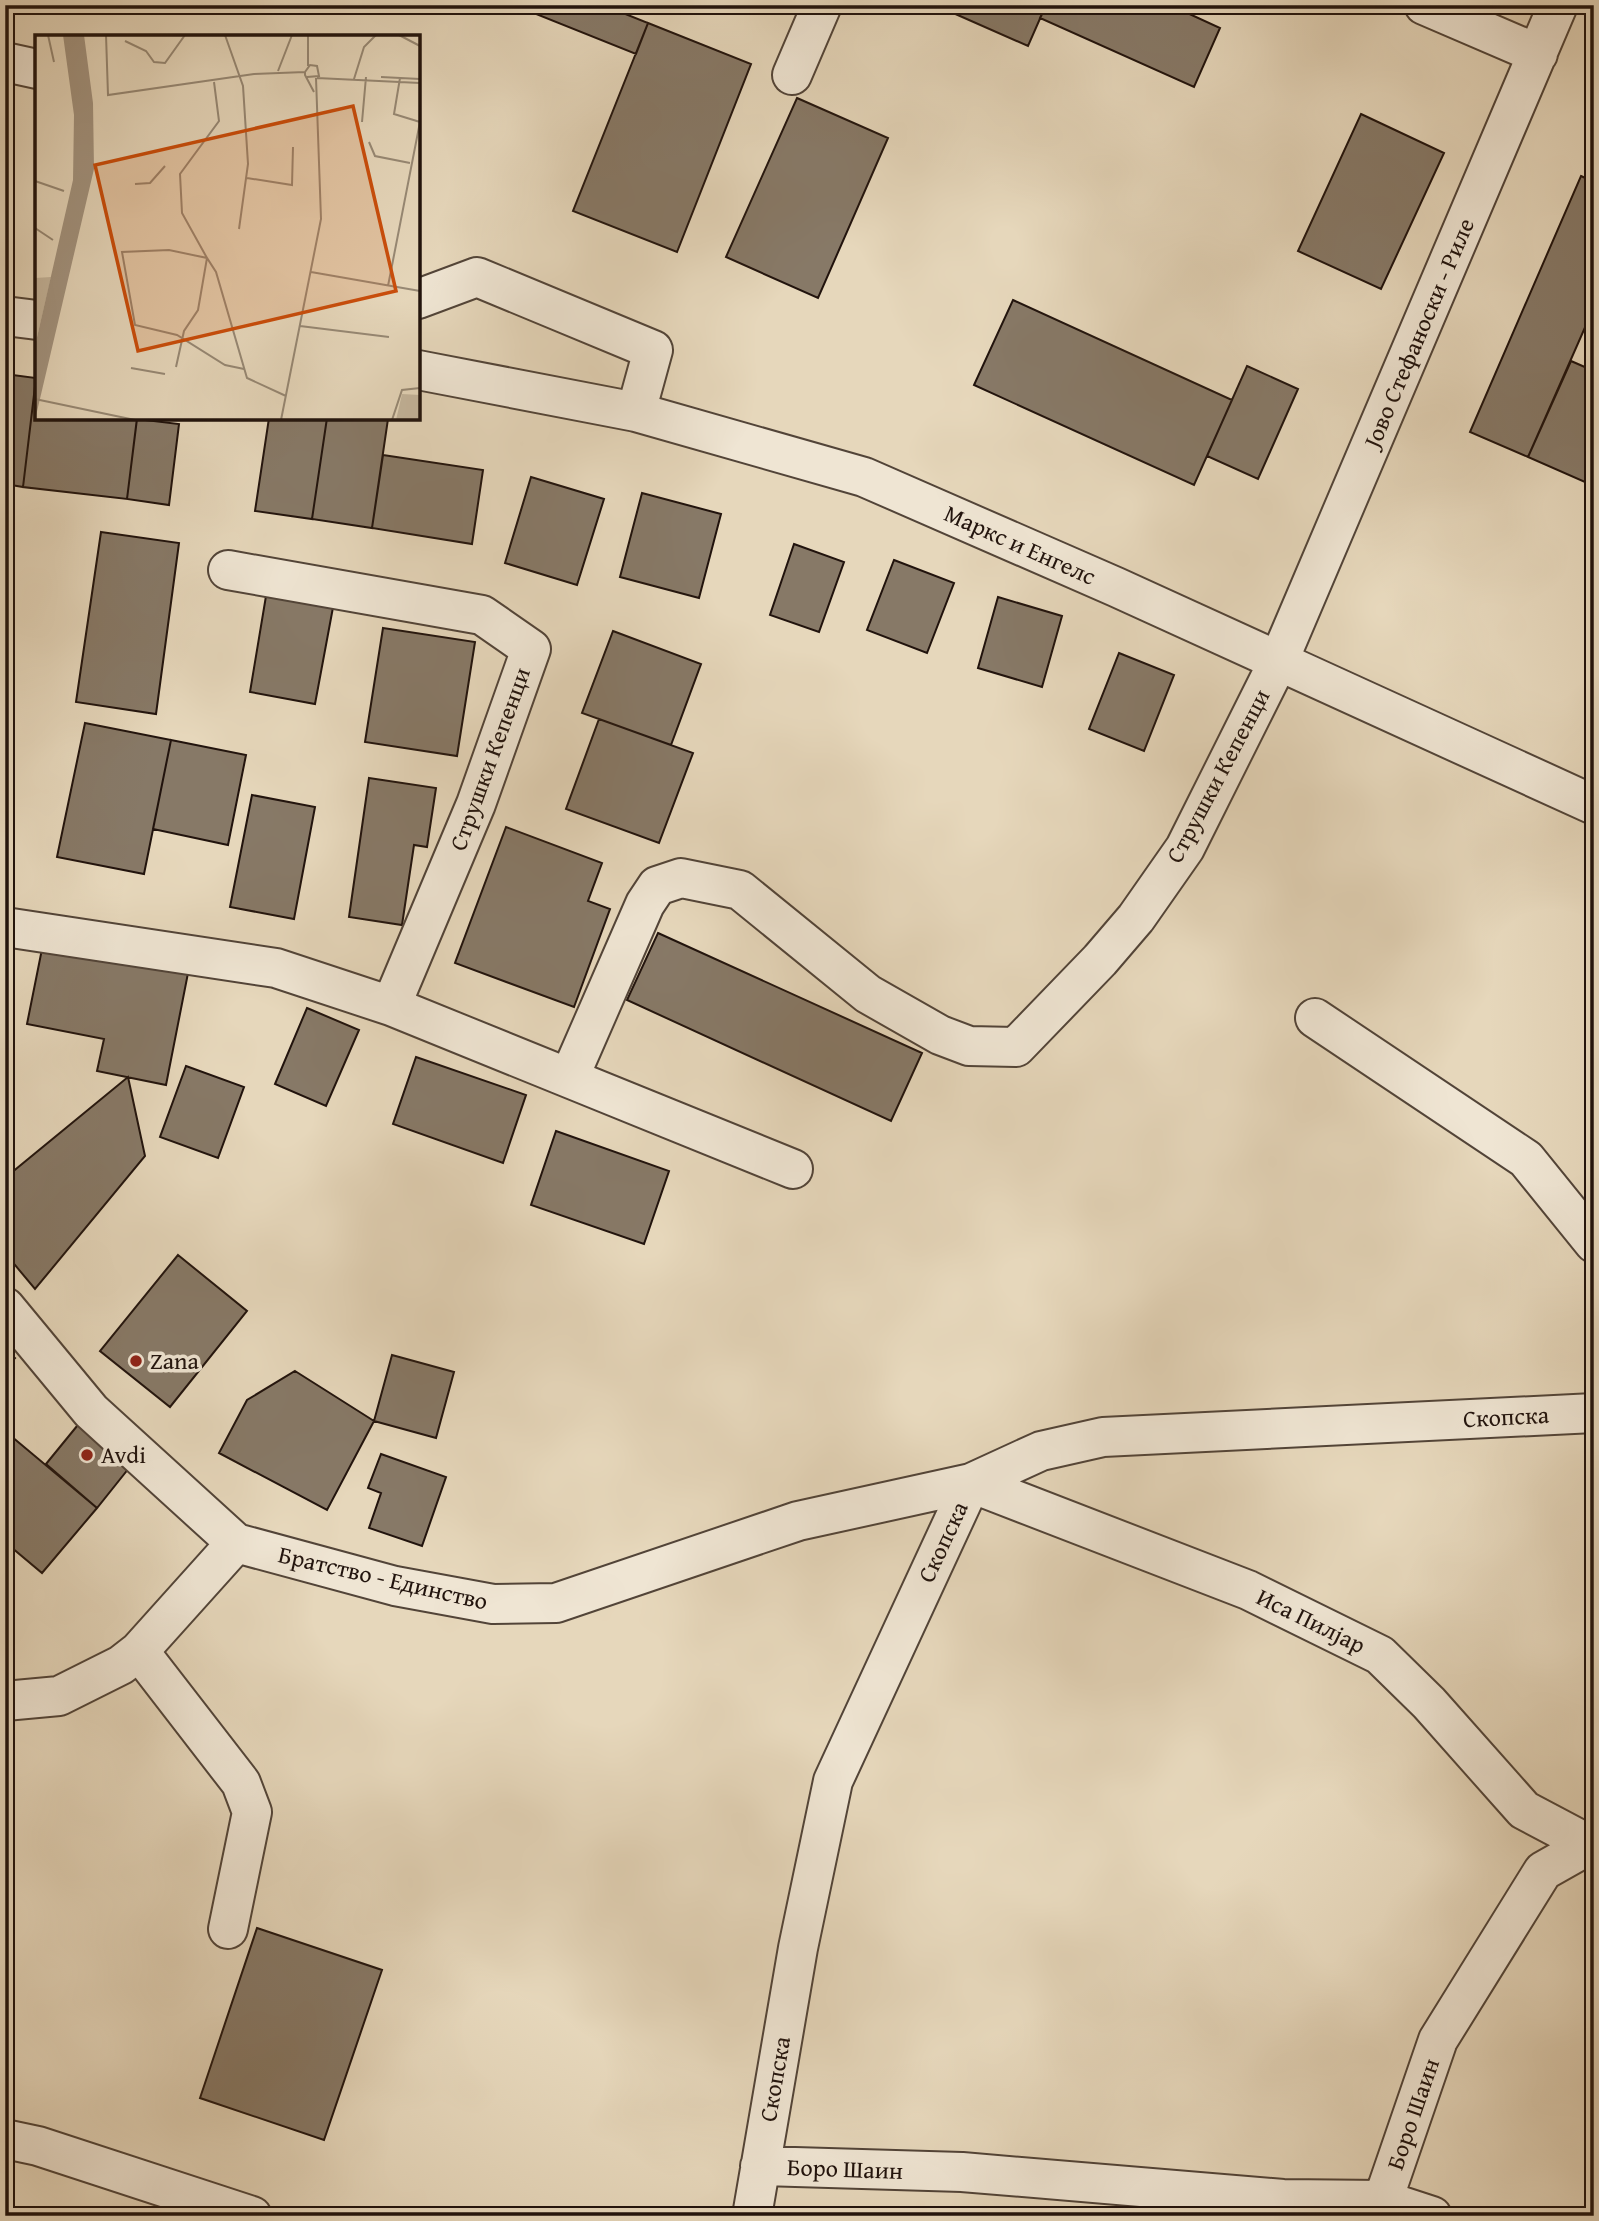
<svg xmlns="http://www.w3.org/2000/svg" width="1599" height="2221" font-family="'Gentium Book Plus',serif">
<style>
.building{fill:#877967;stroke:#21130d;stroke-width:2}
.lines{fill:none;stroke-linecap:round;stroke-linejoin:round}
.minor-casing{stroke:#524438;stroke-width:42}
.minor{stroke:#efe5d3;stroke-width:38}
.poi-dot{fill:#8f2418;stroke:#efe5d3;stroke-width:2.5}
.labels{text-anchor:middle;stroke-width:7;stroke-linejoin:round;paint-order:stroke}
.street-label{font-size:24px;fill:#21130d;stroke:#efe5d3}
.poi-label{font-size:24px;fill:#21130d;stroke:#efe5d3;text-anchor:start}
.inset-road{fill:none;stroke:#978975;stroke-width:2}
.view{fill:#ca4e0c;fill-opacity:0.15;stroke:#ca4e0c;stroke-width:3.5}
.inset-edge{fill:none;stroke:#21130d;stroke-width:3.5}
</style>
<rect width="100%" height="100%" fill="#e6d7bb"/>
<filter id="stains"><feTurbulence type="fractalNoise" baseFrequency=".00286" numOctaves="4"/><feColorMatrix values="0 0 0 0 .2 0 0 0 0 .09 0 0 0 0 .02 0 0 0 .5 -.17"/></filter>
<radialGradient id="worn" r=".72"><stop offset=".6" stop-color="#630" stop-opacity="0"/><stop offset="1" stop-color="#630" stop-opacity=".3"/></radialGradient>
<!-- building -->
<path class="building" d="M539 5H603L648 23 636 54 536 14Z
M935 5H1046L1028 46Z
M1046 5H1170L1220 28 1194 87 1040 18Z
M648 23 751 64 677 252 573 211Z
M797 98 888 138 818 298 726 257Z
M1361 114 1444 153 1381 289 1298 251Z
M1581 176 1594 182V307L1528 457 1470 432Z
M1013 300 1232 400 1194 485 974 385Z
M1571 361 1594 371V486L1528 457Z
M1247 366 1298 389 1258 479 1207 456Z
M5 374 36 378 23 487 5 484Z
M36 378 37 418H137L127 499 23 487Z
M269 418H327L312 519 255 511Z
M327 418 388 419 372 528 312 519Z
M137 419 179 424 169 505 127 499Z
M383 455 483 470 472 544 372 528Z
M531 477 604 499 577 585 505 563Z
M642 493 721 514 699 598 620 577Z
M101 532 179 543 156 714 76 702Z
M794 544 844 562 819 632 770 615Z
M894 560 954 583 927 653 867 630Z
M267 590 334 602 315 704 250 692Z
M998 597 1062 616 1042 687 978 668Z
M383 628 475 642 457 756 365 742Z
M613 631 701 664 671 745 582 713Z
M1119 653 1174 675 1144 751 1089 729Z
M599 719 693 753 659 843 566 809Z
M85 723 171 740 144 874 57 857Z
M171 740 246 755 228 845 153 829Z
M369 778 436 788 427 847 414 845 402 925 349 917Z
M252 795 315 807 294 919 230 907Z
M506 827 602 863 588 901 610 909 574 1007 455 963Z
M658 933 922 1053 891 1121 627 1000Z
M44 939 189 968 166 1085 97 1071 104 1039 27 1024Z
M307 1008 359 1030 326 1106 275 1084Z
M416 1057 526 1095 503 1163 393 1124Z
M186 1066 244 1087 218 1158 160 1137Z
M128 1077 145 1156 35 1289 5 1253V1178Z
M556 1131 669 1171 644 1244 531 1205Z
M178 1255 247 1311 170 1407 100 1351Z
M5 1350 15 1358 5 1369Z
M392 1355 454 1372 436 1438 374 1421Z
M295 1371 374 1421 327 1510 219 1453 247 1400Z
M86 1415 137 1458 97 1508 46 1464Z
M5 1431 97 1508 42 1573 5 1542Z
M381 1454 446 1477 422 1546 369 1528 381 1493 368 1488Z
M5 1751 12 1753 5 1788Z
M257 1928 382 1970 324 2140 200 2098Z"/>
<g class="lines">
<defs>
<path id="minor" d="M1424 5 1538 54
M5 62 37 69
M792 75 822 5
M418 299 477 277 653 350 636 412
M5 316 37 320
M418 370 636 412 864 477 1116 587 1594 805
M228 570 482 615 531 649 476 804 391 1006
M5 927 276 968 391 1006 793 1169
M1315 1018 1526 1159 1594 1243
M569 1078 645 904 657 886 681 878 740 890 868 994 940 1035 969 1046 1016 1047 1100 960 1136 918 1185 848 1279 660 1558 5
M5 1307 91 1411 236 1543 395 1586 493 1604 556 1603 798 1521 971 1483 1248 1590 1380 1655 1429 1703 1524 1810 1594 1847
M139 1651 241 1783 252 1812 228 1929
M5 1701 59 1696 121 1665 139 1651 236 1543
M5 2139 38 2146 252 2216
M760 2166 962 2172 1283 2199 1383 2200 1438 2040 1543 1871 1589 1845 1594 1840
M1383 2200 1432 2216
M752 2216 798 1948 833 1781 971 1483 1041 1451 1103 1437 1594 1413"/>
</defs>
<!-- minor casing -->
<use href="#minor" class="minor-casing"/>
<!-- minor -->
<use href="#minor" class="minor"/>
</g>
<!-- markers -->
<g class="poi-dot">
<circle cx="136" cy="1361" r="7"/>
<circle cx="87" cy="1455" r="7"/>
</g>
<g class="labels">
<!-- street labels -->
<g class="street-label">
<text transform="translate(1419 333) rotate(-67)" y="8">Јово Стефаноски - Риле</text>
<text transform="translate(1020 545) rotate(24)" y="8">Маркс и Енгелс</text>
<text transform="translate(490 759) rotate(-70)" y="8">Струшки Кепенци</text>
<text transform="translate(1218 776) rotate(-62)" y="8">Струшки Кепенци</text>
<text transform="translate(1506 1417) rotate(-3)" y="8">Скопска</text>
<text transform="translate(943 1542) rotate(-65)" y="8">Скопска</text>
<text transform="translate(383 1578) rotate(13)" y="8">Братство - Единство</text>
<text transform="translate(1311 1621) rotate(26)" y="8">Иса Пилјар</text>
<text transform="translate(775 2079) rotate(-80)" y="8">Скопска</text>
<text transform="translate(1413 2114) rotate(-71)" y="8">Боро Шаин</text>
<text transform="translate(845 2169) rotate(2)" y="8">Боро Шаин</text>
</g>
<!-- poi labels -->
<g class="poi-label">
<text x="150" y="1369">Zana</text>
<text x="101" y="1463">Avdi</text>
</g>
</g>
<!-- overview -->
<g transform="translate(35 35)">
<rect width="385" height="385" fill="#e6d7bb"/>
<path d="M16 242 3 298 0 311V243ZM367 359 385 360V385H361Z" fill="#c5b69d"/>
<path d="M28 0H49L58 68 59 134 0 385V311L38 145 39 80Z" fill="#a39480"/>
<path class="inset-road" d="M13 0 19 27M71 0 73 60 219 39 270 37M190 0 208 51 213 129 204 194M364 0 385 11M90 6 111 16 119 27 130 28 150 0M273 31V0M243 36 257 0M272 42 284 41 282 31 275 30 270 37V40L279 57M346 42 385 44M282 43 385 48M319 44 329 12 341 0M327 87 331 42M334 107 340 121 375 128M212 143 257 150 258 112M0 146 29 156M100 149 115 148 130 131M0 193 18 205M276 237 385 256M353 251 385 87 359 79 365 43M265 291 354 302M141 332 149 296 163 275 172 223 147 178 145 139 184 86 179 47M96 333 130 339M209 334 190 330 142 300 100 290 87 217 134 215 172 223 181 237 212 343 251 361M0 364 100 385M246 385 286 184 281 43M357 385 367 355 385 353"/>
<path class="view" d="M318 71 361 256 103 316 60 130Z"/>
<rect width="385" height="385" class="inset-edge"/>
</g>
<!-- margin -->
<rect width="1599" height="2221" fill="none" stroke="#e6d7bb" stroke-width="28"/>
<rect x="7" y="7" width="1585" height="2207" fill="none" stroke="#21130d" stroke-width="3.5"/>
<rect x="14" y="14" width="1571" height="2193" fill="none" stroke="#21130d" stroke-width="2"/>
<rect width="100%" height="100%" filter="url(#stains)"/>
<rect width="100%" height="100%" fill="url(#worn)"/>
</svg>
